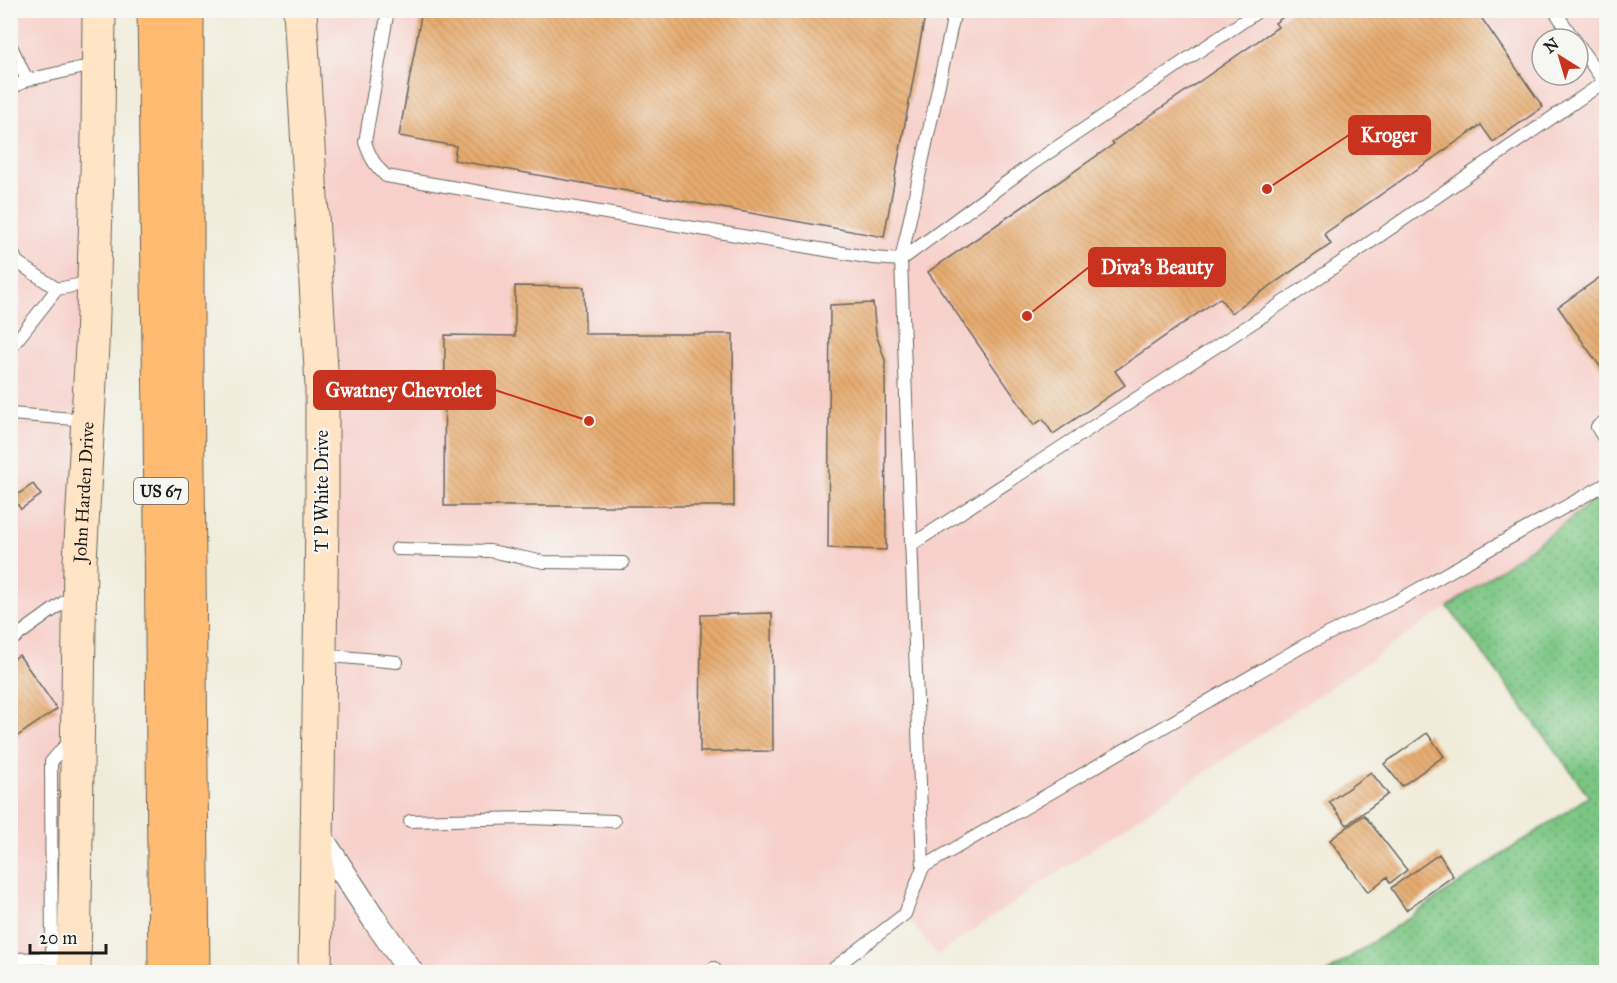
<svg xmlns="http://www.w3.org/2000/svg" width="1617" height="983" font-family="'IM FELL Great Primer',serif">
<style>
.built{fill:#f7d0cb;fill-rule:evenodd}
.grass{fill:url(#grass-dots);stroke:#4c7150;stroke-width:1.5}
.building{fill:url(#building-back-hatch)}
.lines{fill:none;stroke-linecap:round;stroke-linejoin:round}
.service-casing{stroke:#67655e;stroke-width:14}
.minor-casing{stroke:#67655e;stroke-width:26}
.secondary-casing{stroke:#67655e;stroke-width:35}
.motorway-casing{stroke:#67655e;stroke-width:35}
.service{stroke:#fff;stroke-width:12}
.minor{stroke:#fff;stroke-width:24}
.secondary{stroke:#ffe4c6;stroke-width:33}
.motorway{stroke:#febb71;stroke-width:33}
.labels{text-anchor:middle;stroke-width:4.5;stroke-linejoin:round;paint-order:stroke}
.shield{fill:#f6f6f2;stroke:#5d5d5c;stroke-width:1.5}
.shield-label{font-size:16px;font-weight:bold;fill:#1c1c1c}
.street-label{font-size:18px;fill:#1c1c1c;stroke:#f6f6f2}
.leader{fill:none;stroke:#c8321e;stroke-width:2}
.callout-dot{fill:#c8321e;stroke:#f6f6f2;stroke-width:2}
.callout{fill:#c8321e;stroke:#c8321e;stroke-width:2}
.callout-label{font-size:20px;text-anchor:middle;font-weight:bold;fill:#fff}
</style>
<defs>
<pattern id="grass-dots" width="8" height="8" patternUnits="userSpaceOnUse" patternTransform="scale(1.5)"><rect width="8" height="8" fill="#7cc684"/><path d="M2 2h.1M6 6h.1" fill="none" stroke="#65a06b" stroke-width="1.8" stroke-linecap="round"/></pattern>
<pattern id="building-back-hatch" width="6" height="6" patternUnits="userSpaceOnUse" patternTransform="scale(1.5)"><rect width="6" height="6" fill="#e6aa6e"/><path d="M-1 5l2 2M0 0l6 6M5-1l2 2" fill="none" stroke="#c5925f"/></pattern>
</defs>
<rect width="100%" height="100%" fill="#f6f6f2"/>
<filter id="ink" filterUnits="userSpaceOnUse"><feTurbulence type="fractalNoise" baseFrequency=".0167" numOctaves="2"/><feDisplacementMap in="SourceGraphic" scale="12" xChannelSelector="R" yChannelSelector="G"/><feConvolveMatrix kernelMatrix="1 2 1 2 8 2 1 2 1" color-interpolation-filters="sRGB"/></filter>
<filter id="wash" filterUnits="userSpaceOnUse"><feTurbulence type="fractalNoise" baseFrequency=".008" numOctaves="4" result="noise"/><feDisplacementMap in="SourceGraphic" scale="24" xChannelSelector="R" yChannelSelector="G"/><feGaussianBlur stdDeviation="1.35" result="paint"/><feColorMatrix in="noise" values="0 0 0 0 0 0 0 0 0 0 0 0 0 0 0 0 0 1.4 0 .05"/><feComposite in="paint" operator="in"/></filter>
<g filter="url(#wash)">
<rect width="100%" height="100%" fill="#f1ecda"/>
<!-- built -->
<path class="built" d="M10 11H99L75 972H11Z
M300 11H1606V489L1569 520 1448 607 937 955 905 914 829 972H319ZM1542 39H1578V75H1542Z"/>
<!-- grass -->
<path class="grass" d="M1606 489V972H1328L1589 796 1448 607 1569 520Z"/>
<g id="blocks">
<!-- building -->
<path class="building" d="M422 10H926L884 237 454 160 456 146 399 136Z
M1293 10H1476L1543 107 1493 142 1481 125 1324 234 1331 244 1231 313 1220 298 1115 371 1125 385 1053 434 1043 419 1034 425 928 272 1114 144 1112 142 1278 27 1275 23Z
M1606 273V375L1558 307Z
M515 286 584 287 585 334H733L734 506H444L445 335 515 336Z
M873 303 876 334 885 360 886 550 828 548 830 305Z
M33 484 41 495 21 509 17 504 10 509V488L17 495Z
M772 613 773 751 700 752 701 615Z
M19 655 57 709 10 741V662Z
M1427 733 1444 756 1402 786 1384 764Z
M1371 772 1388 794 1347 825 1329 802Z
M1364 815 1407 870 1390 883 1387 877 1368 892 1330 840Z
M1439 854 1453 876 1406 910 1391 888Z"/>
</g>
</g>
<g filter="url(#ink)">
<use href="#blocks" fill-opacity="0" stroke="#67655e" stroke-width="1.5"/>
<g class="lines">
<defs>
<path id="service" d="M388 10 365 142C370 157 375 166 386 176L873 258 901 260 923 867 905 914 829 972
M955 10 901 260 1026 168 1260 10
M1554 10 1574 39
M10 44 27 80
M1578 45 1604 82 1606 80
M10 89 27 80 98 64
M10 247 17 262
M10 265 17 262 57 289
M10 349 57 289 93 282
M322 386 396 384
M10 414 87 420
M1606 420 1597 427 1606 442
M911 545 1257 320 1604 82
M397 549 490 551 544 562 623 563
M10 641 75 594
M321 655 397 662
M410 821 529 818 614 821
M923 867 1303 646 1397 601 1606 484
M10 959 57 958
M52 972 51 762 63 748 74 743
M707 972 714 968"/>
<path id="minor" d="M317 832 376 922 411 972"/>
<g id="secondary">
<path d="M300 10 322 386V521L315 972"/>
<path id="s1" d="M74 972 80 561 92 346 98 137 99 10"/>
</g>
<path id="motorway" d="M154 10 160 415 165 972
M187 10V366L193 972"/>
</defs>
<!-- service casing -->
<use href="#service" class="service-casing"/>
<!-- minor casing -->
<use href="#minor" class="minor-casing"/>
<!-- secondary casing -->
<use href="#secondary" class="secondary-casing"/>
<!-- motorway casing -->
<use href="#motorway" class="motorway-casing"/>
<!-- service -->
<use href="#service" class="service"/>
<!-- minor -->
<use href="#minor" class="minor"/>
<!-- secondary -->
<use href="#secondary" class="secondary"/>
<!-- motorway -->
<use href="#motorway" class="motorway"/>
</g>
</g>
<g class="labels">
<!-- shield labels -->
<rect class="shield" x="134" y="478" width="54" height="26" rx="4.5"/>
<g class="shield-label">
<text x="161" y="497">US 67</text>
</g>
<!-- street labels -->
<g class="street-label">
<text dy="6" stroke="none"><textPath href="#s1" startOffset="480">John Harden Drive</textPath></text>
<text transform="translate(322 491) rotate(-90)" y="6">T P White Drive</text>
</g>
</g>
<!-- callouts -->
<path class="leader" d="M1267 189L1349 135M1027 316L1089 267M589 421L495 390"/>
<g class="callout-dot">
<circle cx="1267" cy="189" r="6"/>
<circle cx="1027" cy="316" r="6"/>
<circle cx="589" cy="421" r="6"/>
</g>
<g class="callout">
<rect x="1349" y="116" width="81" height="38" rx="6"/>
<rect x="1089" y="248" width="136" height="38" rx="6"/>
<rect x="314" y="371" width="181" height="38" rx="6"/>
</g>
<g class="callout-label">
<text x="1389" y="142">Kroger</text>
<text x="1157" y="274">Diva’s Beauty</text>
<text x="404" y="397">Gwatney Chevrolet</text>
</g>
<!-- margin -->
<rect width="1617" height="983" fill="none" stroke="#f6f6f2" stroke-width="36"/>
<!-- north arrow -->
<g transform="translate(1560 57) rotate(323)"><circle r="28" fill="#f6f6f2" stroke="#9f9f9c" stroke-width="1.5"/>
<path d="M0-4.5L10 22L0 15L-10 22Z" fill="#c8321e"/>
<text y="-9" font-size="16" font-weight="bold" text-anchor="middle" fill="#1c1c1c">N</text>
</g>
<!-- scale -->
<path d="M30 944v9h76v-9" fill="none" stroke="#1c1c1c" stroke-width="3"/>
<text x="39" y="944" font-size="18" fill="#1c1c1c" stroke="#f6f6f2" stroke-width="4.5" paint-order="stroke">20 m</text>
</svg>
